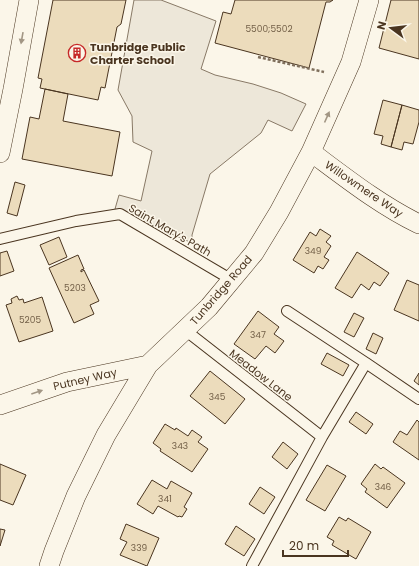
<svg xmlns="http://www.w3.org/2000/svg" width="419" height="566" font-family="Poppins,sans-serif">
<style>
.parking{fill:#ede7d9;stroke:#887966}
.building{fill:#ecdcbc;stroke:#4a3520}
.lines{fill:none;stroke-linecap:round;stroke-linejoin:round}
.service-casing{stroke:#4a3520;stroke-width:12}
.minor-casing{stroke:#4a3520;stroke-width:20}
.path{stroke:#7f6f5c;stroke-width:2.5;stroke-dasharray:3 2;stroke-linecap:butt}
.service{stroke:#fbf6e9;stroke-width:10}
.minor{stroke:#fbf6e9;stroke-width:19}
.oneway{fill:#a29684}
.labels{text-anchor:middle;stroke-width:3;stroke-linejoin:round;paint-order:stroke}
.number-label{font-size:9px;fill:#725f47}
.poi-label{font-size:11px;font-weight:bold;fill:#4a3520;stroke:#fbf6e9;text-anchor:start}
.street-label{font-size:11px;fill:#4a3520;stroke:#fbf6e9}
</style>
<rect width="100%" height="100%" fill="#fbf6e9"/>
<!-- parking -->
<path class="parking" d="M134 0H161L216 21 201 69 215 75 253 84 281 93 306 104 292 131 268 120 261 133 210 174 192 235V243L115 209 119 195 141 201 152 151 133 142 132 116 118 90Z"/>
<!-- building -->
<path class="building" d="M53 0H126L121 24 117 27 105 88 101 87 98 100 40 88 42 79 38 78Z
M235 0H333L330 2H326L309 68 215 43 223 12 231 14Z
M391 0H419V59L379 48Z
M45 89 68 94 63 121 120 132 112 176 22 159 30 117 39 119Z
M383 100 402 105 391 147 381 144 383 136 374 134Z
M402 105 419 110V122L413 144 404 142 402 150 391 147Z
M15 182 25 185 17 216 7 213Z
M320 229 331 236 326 242 331 246 324 257 329 260 323 269 318 266 314 273 293 260 310 232 316 236Z
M59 237 67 257 49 265 40 245Z
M7 251 14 271 0 276V253Z
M357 252 389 273 380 286 374 282 369 290 361 284 352 298 335 288Z
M78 255 84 269 81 270V272L84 270 99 301 90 305 94 314 74 323 49 268Z
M407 280 419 285V321L394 310Z
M17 296 19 300 23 299 24 303 42 297 53 331 19 342 6 305 12 303 11 299Z
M258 311 279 327 274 334 284 341 275 353 266 346 255 359 234 344Z
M354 313 364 318 354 337 344 332Z
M373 333 383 338 376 354 366 349Z
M327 353 349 365 343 376 321 364Z
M210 371 245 399 225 424 190 396Z
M419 373V385L414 381Z
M356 412 373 424 366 434 349 422Z
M417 420 419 422V460L393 442 400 431 407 435Z
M165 424 175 430 176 428 188 436 192 430 202 437 198 442 208 449 192 472 160 451 161 449 153 443Z
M283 442 298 454 287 469 272 457Z
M0 464 26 475 13 505 0 500Z
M375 464 381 469 383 467 405 483 387 508 365 492 367 489 361 484Z
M327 465 346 476 325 511 306 500Z
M152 480 167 489 171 481 192 493 184 507 187 509 182 517 179 516 178 517 158 506 153 514 137 504Z
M260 487 275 497 264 514 249 504Z
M339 517 346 521 348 518 371 532 356 559 332 545 334 541 327 537Z
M126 524 159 538 147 566 120 555 127 542 120 539Z
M236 526 255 539 244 556 225 544Z
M0 529 5 530 0 546Z"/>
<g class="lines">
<defs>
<path id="service" d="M0 239 76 221 120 214 232 280
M287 311 366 363
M185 330 322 437
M252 566 322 437 366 363 419 399"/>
<path id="minor" d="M311 152C346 178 380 205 419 224
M0 153 13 89 29 0
M0 405 67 382 148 365
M49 566 54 551 76 496 106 435 148 365 209 307 254 253 279 212 311 152 351 62 369 0"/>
</defs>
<!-- service casing -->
<use href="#service" class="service-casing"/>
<!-- minor casing -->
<use href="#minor" class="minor-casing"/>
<!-- path -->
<path class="path" d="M258 57 324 72"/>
<!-- service -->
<use href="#service" class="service"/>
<!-- minor -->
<use href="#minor" class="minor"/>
</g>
<!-- one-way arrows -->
<defs><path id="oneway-solid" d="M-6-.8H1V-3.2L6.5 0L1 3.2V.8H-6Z"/></defs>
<g class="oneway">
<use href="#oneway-solid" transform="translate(22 38) rotate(100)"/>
<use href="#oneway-solid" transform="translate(327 117) rotate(-66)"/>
<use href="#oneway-solid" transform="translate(37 392) rotate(-19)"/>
</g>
<!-- icons -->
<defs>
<symbol id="building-ring" viewBox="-11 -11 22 22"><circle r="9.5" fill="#fbf6e9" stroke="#c62828" stroke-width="1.5"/><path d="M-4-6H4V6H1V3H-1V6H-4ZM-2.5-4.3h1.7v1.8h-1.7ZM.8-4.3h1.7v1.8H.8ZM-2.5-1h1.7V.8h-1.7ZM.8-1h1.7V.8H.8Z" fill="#c62828"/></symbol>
</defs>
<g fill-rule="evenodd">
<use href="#building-ring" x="67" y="43" width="20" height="20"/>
</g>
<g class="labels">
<!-- number labels -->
<g class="number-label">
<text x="269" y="32">5500;5502</text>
<text x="313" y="254">349</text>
<text x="75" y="291">5203</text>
<text x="30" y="323">5205</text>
<text x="258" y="338">347</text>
<text x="217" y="400">345</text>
<text x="180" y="449">343</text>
<text x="383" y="490">346</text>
<text x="165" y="502">341</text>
<text x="139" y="551">339</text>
</g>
<!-- poi labels -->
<g class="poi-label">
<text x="90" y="51">Tunbridge Public<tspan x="90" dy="13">Charter School</tspan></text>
</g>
<!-- street labels -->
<g class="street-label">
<text transform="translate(364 189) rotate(34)" y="4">Willowmere Way</text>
<text transform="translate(170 230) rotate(30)" y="4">Saint Mary's Path</text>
<text transform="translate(221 290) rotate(-49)" y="4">Tunbridge Road</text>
<text transform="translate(261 375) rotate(38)" y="4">Meadow Lane</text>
<text transform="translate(85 379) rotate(-13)" y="4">Putney Way</text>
</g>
</g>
<!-- north arrow -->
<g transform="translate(391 28) rotate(285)" stroke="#fbf6e9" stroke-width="3" paint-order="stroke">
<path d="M0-3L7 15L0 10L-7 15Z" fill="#4a3520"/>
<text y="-6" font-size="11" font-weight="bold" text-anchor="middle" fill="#4a3520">N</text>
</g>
<!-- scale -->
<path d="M283 550v6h65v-6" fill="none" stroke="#4a3520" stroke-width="2"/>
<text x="289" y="550" font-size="12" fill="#4a3520" stroke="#fbf6e9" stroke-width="3" paint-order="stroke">20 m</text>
</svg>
